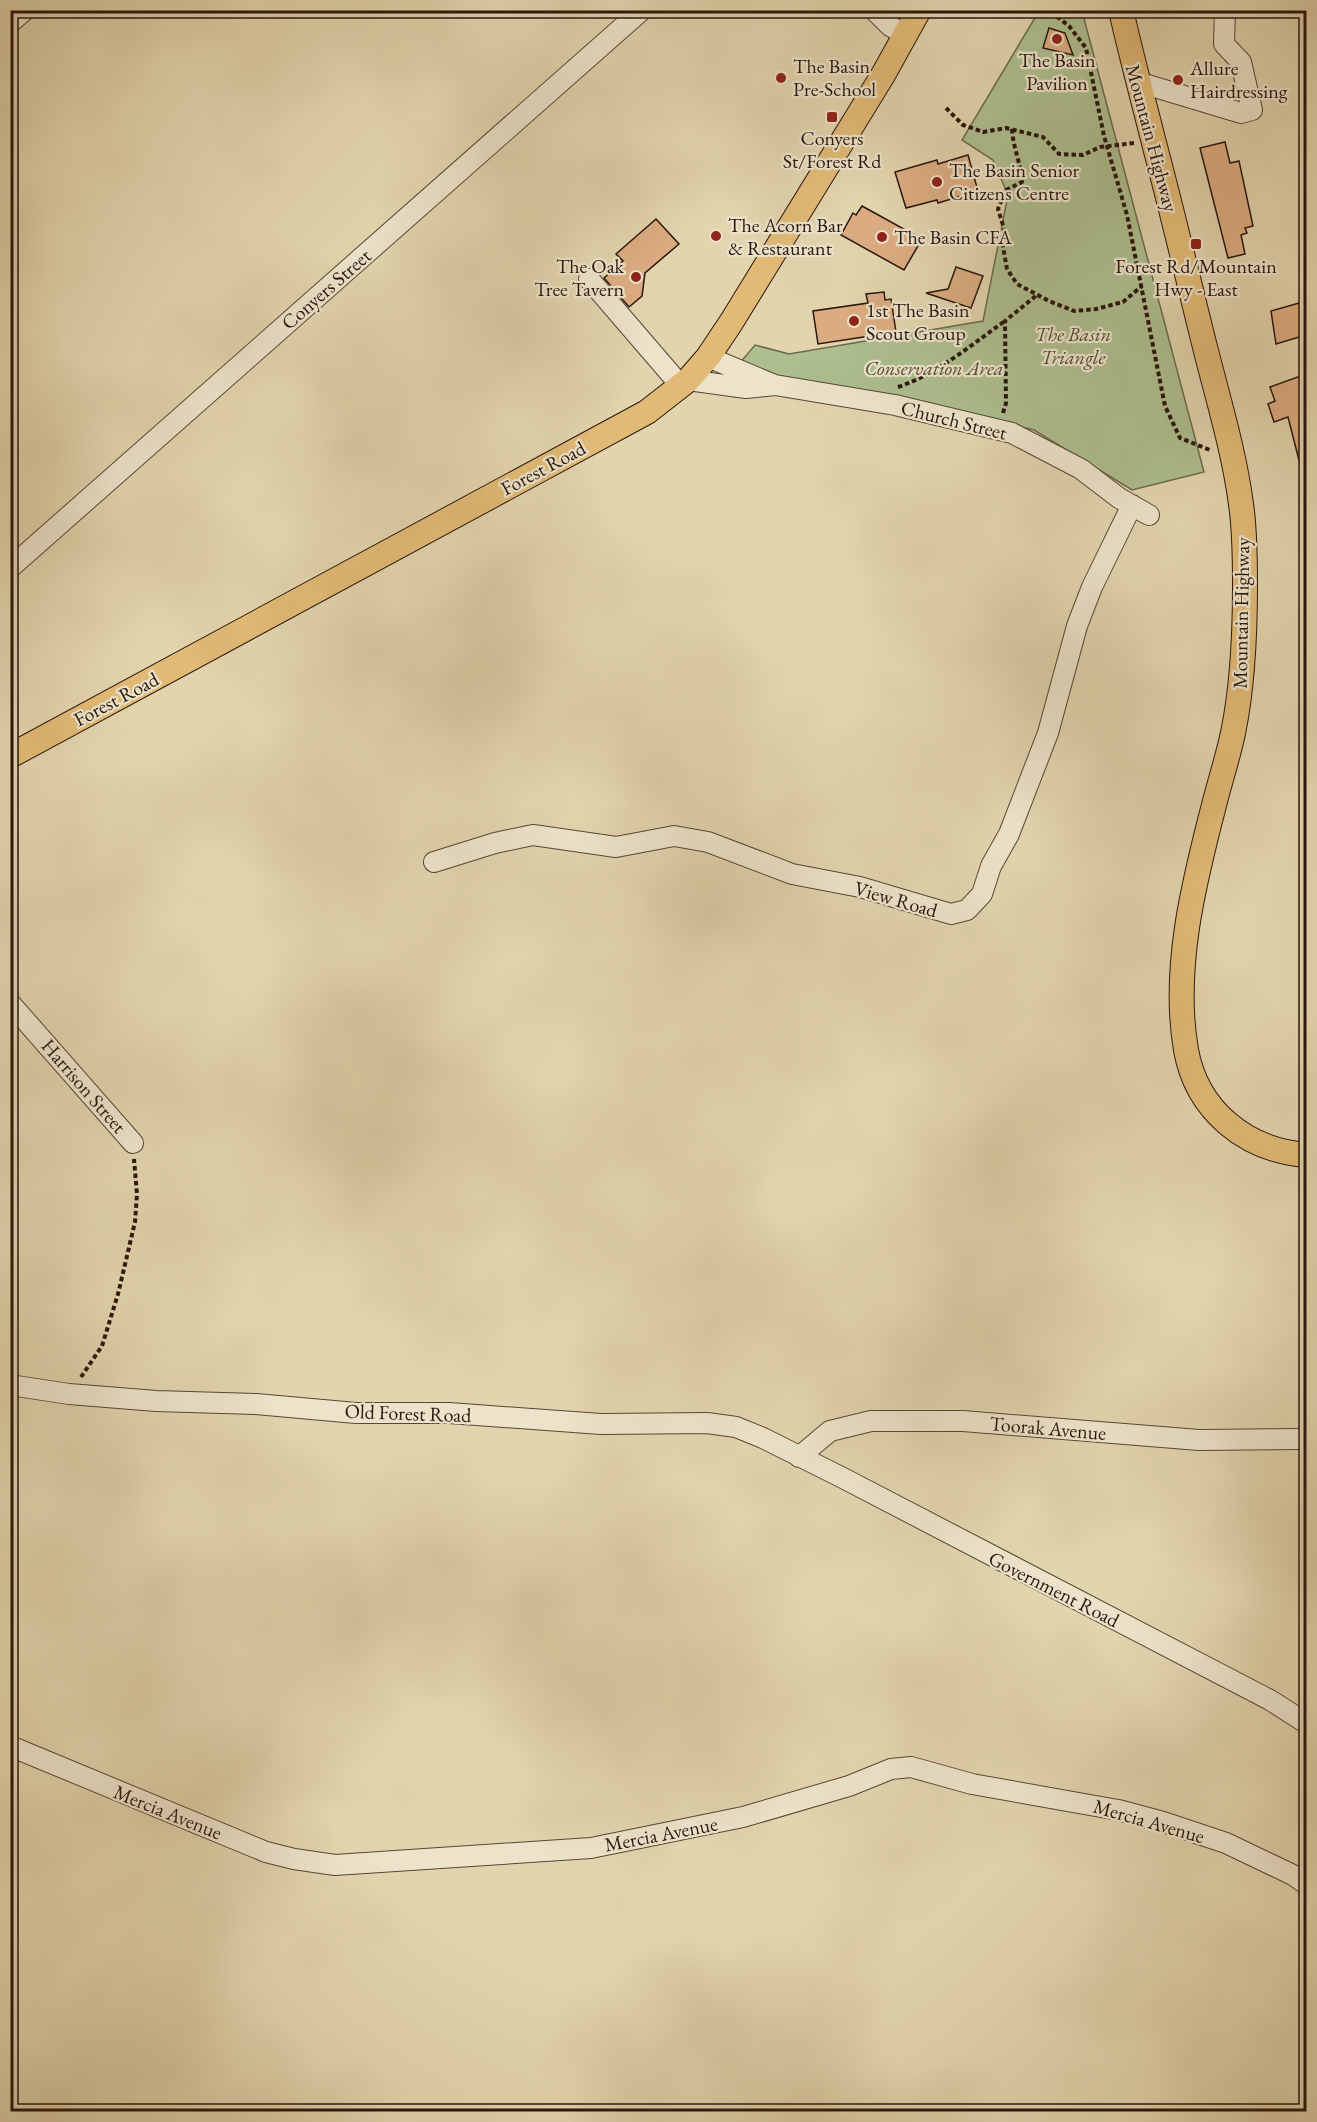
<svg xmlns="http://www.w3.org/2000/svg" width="1317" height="2122" font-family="'EB Garamond',serif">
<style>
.green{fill:#adbe8f;stroke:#6b6a4e;stroke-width:1.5}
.building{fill:#dbac82;stroke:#29160e;stroke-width:1.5}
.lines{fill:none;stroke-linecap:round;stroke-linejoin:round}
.minor-casing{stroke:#574636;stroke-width:22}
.major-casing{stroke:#29160e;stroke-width:26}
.path{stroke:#29160e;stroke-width:4;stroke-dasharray:4.5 3;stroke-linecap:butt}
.minor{stroke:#ece3ca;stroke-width:20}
.major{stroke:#e1ba76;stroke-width:24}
.poi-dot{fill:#8f2418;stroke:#ece3ca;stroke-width:2}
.labels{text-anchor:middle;stroke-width:4.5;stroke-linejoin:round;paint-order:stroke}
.poi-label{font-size:20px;fill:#29160e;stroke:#ece3ca;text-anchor:start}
.street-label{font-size:20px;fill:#29160e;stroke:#ece3ca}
.park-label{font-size:20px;font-style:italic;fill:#514835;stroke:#ece3ca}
</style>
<rect width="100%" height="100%" fill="#e2d4ad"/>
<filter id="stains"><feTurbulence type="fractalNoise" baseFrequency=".00333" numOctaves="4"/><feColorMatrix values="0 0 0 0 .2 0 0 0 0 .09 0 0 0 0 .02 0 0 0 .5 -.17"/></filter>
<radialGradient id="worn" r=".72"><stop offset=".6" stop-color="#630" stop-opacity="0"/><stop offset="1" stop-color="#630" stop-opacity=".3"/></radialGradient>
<!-- green -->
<path class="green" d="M1039 11H1082L1204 472 1132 490 1034 430 965 413 806 385 738 365 755 345 789 354 983 321 1008 195 993 160 962 140Z"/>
<!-- building -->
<path class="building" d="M1049 28 1065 33 1073 55 1043 48Z
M1225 142 1230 163 1239 161 1253 226 1245 228 1247 233 1241 235 1245 254 1228 258 1200 148Z
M968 155 978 191 938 203 937 200 906 208 895 172 937 160 938 164Z
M862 206 922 239 904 270 841 235 853 213 856 215Z
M656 219 679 244 645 273 642 296 629 307 604 278 623 261 616 254Z
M956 267 983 276 971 308 926 293 948 289Z
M884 292 885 300 891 299 896 332 818 344 813 311 868 303 866 294Z
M1306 301V335L1276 344 1271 311Z
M1306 374V467L1301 468 1288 417 1274 422 1268 404 1275 401 1270 387Z"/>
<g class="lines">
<defs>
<path id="minor" d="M874 10 890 26 905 34
M10 23 25 10
M1138 82 1241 113 1252 110 1241 62 1224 44 1225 10
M589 279 681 386
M708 357 772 384
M688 380 746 388 775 385 895 405 1012 433 1081 469 1119 498 1149 515
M10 568 642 10
M434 862 495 843 533 835 616 847 674 836 708 842 792 874 860 887 951 914 967 910 982 894 991 866 1009 834 1048 733 1077 626 1092 587 1132 505
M10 1003 133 1143
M10 1385 69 1394 156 1401 256 1404 356 1413H449L601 1424 707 1423 736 1427 763 1438 843 1478 1270 1700 1306 1723
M799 1457 830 1431 871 1421H963L1199 1440 1306 1439
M10 1746 266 1852 294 1859 335 1865 591 1848 743 1817 849 1786 891 1769 911 1767 972 1784 1118 1810 1163 1822 1226 1843 1293 1875 1306 1884"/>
<path id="major" d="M1121 10C1131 55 1143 99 1154 143 1172 211 1188 279 1205 347 1218 399 1234 451 1241 504 1245 531 1245 558 1245 585 1245 634 1243 685 1233 733 1228 757 1220 781 1214 805 1194 882 1172 969 1186 1050 1197 1111 1246 1150 1306 1155
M10 756 647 412 688 380 708 357 732 321 883 75 919 10"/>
</defs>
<!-- minor casing -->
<use href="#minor" class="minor-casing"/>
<!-- major casing -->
<use href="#major" class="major-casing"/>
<!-- path -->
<path class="path" d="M1056 10 1055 15 1069 26 1086 48 1104 136 1127 215 1165 406 1180 438 1210 450
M946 108 963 125 983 132 1006 128 1043 137 1059 154 1083 155 1100 147 1134 143
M1012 129C1013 148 1021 163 1022 182L1006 190 998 209 1005 232 1003 247 1007 269 1017 284 1049 301 1074 311 1096 309 1123 302 1142 286
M898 387C937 374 971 345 1005 321
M1003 413 1006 403 1005 321 1037 295
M81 1377 102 1346 118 1294 135 1222 137 1194 134 1159"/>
<!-- minor -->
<use href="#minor" class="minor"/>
<!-- major -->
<use href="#major" class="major"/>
</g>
<!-- markers -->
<g class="poi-dot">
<circle cx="1057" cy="39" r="6"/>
<circle cx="781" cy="78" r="6"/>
<circle cx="1178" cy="80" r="6"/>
<rect x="826" y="111" width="12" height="12" rx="3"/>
<circle cx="937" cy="182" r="6"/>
<circle cx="716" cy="236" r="6"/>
<circle cx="882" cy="237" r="6"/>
<rect x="1190" y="238" width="12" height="12" rx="3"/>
<circle cx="636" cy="277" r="6"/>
<circle cx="854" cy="321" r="6"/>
</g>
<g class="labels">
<!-- poi labels -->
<g class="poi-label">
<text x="1057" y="67" text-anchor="middle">The Basin<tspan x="1057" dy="23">Pavilion</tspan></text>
<text x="793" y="73">The Basin<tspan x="793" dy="23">Pre-School</tspan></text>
<text x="1190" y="75">Allure<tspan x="1190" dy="23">Hairdressing</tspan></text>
<text x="832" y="145" text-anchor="middle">Conyers<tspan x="832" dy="23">St/Forest Rd</tspan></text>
<text x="949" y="177">The Basin Senior<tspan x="949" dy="23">Citizens Centre</tspan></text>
<text x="728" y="232">The Acorn Bar<tspan x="728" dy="23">&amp; Restaurant</tspan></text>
<text x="894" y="244">The Basin CFA</text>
<text x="624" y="273" text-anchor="end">The Oak<tspan x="624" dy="23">Tree Tavern</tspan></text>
<text x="1196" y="273" text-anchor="middle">Forest Rd/Mountain<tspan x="1196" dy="23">Hwy - East</tspan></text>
<text x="866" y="317">1st The Basin<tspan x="866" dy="23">Scout Group</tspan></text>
</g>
<!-- street labels -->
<g class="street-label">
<text transform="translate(1152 138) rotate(75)" y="7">Mountain Highway</text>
<text transform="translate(326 289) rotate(-41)" y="7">Conyers Street</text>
<text transform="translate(954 420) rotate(14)" y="7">Church Street</text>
<text transform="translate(543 468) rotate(-28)" y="7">Forest Road</text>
<text transform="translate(1241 613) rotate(-89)" y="7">Mountain Highway</text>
<text transform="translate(116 699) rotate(-28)" y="7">Forest Road</text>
<text transform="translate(896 899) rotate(16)" y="7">View Road</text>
<text transform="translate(84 1086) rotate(49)" y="7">Harrison Street</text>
<text transform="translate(408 1413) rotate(2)" y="7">Old Forest Road</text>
<text transform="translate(1048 1428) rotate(5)" y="7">Toorak Avenue</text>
<text transform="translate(1054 1589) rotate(27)" y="7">Government Road</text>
<text transform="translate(168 1812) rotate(22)" y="7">Mercia Avenue</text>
<text transform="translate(1149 1821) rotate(16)" y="7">Mercia Avenue</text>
<text transform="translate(661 1834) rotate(-11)" y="7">Mercia Avenue</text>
</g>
<!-- park labels -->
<g class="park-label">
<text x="1073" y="341">The Basin<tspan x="1073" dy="23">Triangle</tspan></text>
<text x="934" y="375">Conservation Area</text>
</g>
</g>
<!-- margin -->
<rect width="1317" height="2122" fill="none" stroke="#e2d4ad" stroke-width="36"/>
<rect x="12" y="12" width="1293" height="2098" fill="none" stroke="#29160e" stroke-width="3"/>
<rect x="18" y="18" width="1281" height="2086" fill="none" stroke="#29160e" stroke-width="1.5"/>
<rect width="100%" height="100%" filter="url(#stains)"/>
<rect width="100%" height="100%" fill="url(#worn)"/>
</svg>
